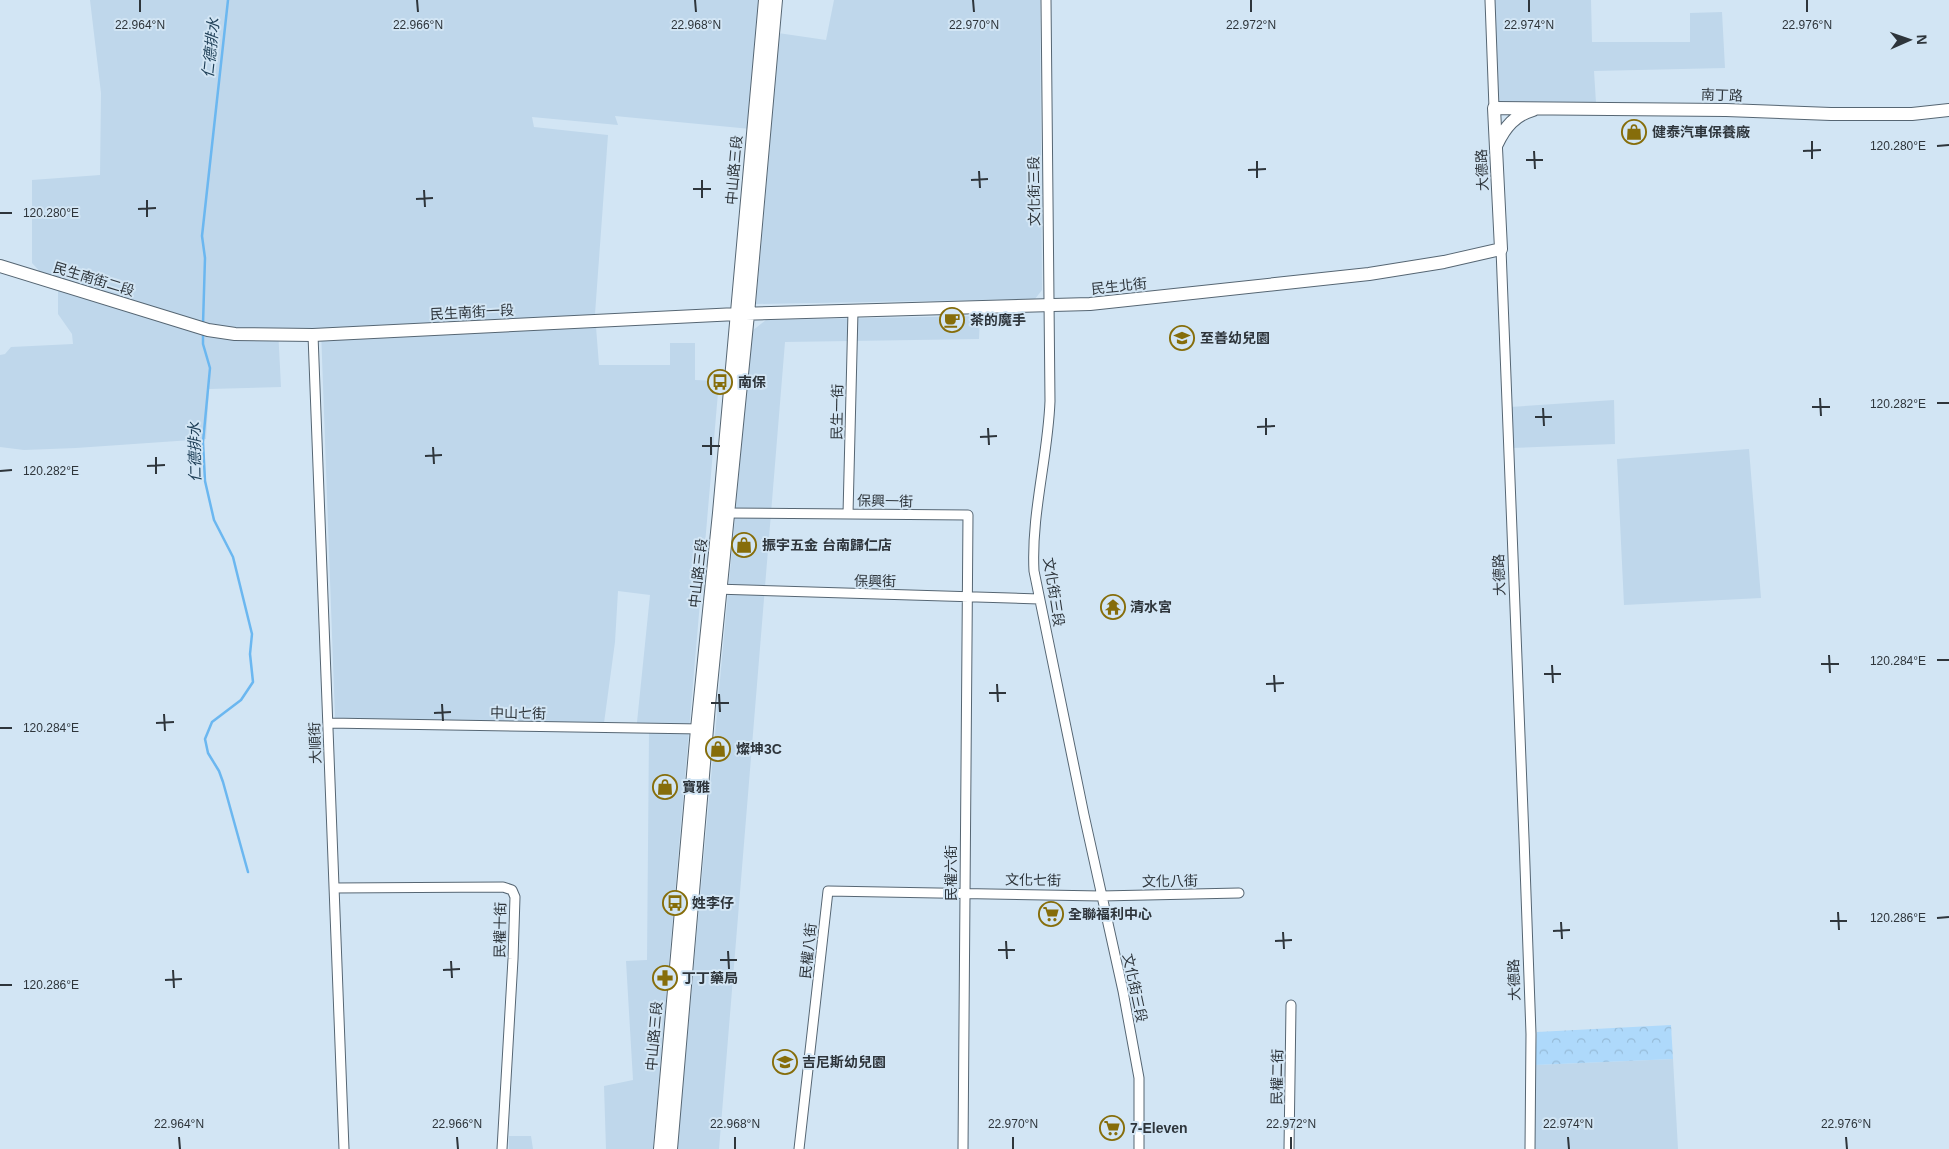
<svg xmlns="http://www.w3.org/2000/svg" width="1949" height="1149" font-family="Arial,'Noto Sans TC',sans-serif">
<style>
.built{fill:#bfd7eb}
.forest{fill:url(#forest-crowns)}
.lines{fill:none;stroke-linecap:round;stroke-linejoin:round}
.stream{stroke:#6bb7f0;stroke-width:2.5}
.street-casing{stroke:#566673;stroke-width:11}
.secondary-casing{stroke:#566673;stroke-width:14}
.street{stroke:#fff;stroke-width:9}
.secondary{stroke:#fff;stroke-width:12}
.ticks{fill:none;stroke:#2e353b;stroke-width:2}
.labels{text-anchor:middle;stroke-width:4;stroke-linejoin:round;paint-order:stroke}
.street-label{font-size:14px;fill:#2e353b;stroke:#d2e5f4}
.poi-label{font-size:14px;font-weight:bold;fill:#2e353b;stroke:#d2e5f4;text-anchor:start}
.water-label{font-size:15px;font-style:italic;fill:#1c3d55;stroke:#d2e5f4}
.ticks-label{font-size:12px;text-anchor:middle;fill:#2e353b;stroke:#d2e5f4;stroke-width:4;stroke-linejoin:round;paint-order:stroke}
</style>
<defs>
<pattern id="forest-crowns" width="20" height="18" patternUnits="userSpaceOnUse" patternTransform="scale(1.25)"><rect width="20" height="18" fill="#aed9fb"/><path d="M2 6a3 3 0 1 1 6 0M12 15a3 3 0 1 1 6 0" fill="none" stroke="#96bbd8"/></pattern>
</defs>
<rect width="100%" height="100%" fill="#d2e5f4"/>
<!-- built -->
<path class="built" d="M90 0H781L778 33 826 40 834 0H1040L1042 290 1035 299 756 304 771 131 615 116 618 125 532 117 534 127 608 135 595 314 599 365H670V343H695V380L719 381 653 1149H606L604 1086 633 1080 626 961 647 960 649 732H636L650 595 618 591 615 642 604 723 474 722 335 718 321 330 278 328 281 387 209 389 206 439 76 448 24 450 0 447V355L5 354 11 347 73 344 72 334 58 314V291L32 263V180L100 175 101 93Z
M1492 0H1591L1592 42H1690V13L1722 12 1725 68 1594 71 1596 103H1497Z
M980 316 979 339 785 342 719 1149H677L752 331 766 320Z
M1614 400 1615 444 1511 448 1510 407Z
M1749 449 1761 598 1624 605 1617 459Z
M1673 1059 1678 1149H1532L1535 1065Z
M509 1136H531L533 1149H509Z"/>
<!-- forest -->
<path class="forest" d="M1671 1025 1673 1059 1535 1065 1537 1032Z"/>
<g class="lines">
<!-- stream -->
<path class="stream" d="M203 324 205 258 202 236 228 0
M203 332V344L210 368 203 442 205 481 214 520 233 557 252 634 250 654 253 682 241 700 212 722 205 739 208 753 219 771 223 782 248 872"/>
<defs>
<path id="street" d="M1046 0 1050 401C1048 457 1031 514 1034 571L1084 815 1123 991 1139 1078V1149
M1490 0 1494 108
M1501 249 1524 838 1531 1034 1530 1149
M313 335 344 1149
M724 513 968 515 963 1149
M848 514 853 311
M715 589 1039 599
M328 723 702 729
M334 888 503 887 512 890 515 897 513 959 502 1149
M799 1149 828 891 1101 896 1239 893
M1289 1149 1291 1005"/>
<path id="secondary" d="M1497 144C1505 127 1515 115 1533 110
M0 266 208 330 235 334 313 335 737 314 1090 304 1369 274 1444 262 1501 249 1494 108 1726 110 1831 114H1912L1949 110
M660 1149 697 729 719 513 765 0
M671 1149 709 705 748 314 776 0"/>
</defs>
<!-- street casing -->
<use href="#street" class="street-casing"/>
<!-- secondary casing -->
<use href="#secondary" class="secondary-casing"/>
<!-- street -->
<use href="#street" class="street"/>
<!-- secondary -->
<use href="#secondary" class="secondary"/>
</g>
<!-- ticks -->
<path class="ticks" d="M140 0V12M417 0 418 12M695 0 696 12M973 0 974 12M1251 0V12M1529 0V12M1807 0V12M1812 141V159M1937 146 1949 145M1534 151 1535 169M1803 151 1821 150M1526 160H1543M1257 161V178M1248 170 1266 169M979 171 980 188M702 180V198M971 180 988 179M693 189H711M424 190 425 207M416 199 433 198M147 200V217M138 209 156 208M0 213H12M1820 398 1821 416M1937 403H1949M1812 407H1830M1543 408 1544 426M1535 417H1552M1266 418V435M1257 427 1275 426M988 428 989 445M711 437V455M980 437 997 436M702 446H720M433 447 434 464M425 456 442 455M156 457V474M147 466 165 465M0 471 12 470M1829 655 1830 673M1937 660H1949M1821 664H1839M1552 665 1553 683M1544 674H1561M1274 675 1275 692M997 684 998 702M1266 684 1284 683M989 693H1006M719 694 720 712M711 703H729M442 704 443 721M434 713 451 712M164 714 165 731M156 723 174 722M0 728H12M1838 912 1839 930M1937 918 1949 917M1830 921H1847M1561 922 1562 939M1553 931 1570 930M1283 932 1284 949M1006 941 1007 959M1275 941 1292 940M998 950H1015M728 951 729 969M720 960H737M451 961 452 978M173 970 174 988M443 970 460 969M165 980 182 979M0 985H12M179 1137 180 1149M457 1137 458 1149M735 1137V1149M1013 1137V1149M1291 1137V1149M1568 1137 1569 1149M1846 1137 1847 1149"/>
<!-- icons -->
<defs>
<symbol id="shop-ring" viewBox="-11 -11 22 22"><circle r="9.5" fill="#d2e5f4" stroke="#866d0a" stroke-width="1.5"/><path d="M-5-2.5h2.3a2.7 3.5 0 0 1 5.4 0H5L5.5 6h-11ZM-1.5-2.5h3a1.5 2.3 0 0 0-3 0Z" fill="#866d0a"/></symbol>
<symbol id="cafe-ring" viewBox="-11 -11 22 22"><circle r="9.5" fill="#d2e5f4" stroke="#866d0a" stroke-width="1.5"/><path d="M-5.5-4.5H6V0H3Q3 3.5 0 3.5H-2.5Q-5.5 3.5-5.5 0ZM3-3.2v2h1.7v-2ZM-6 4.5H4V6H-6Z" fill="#866d0a"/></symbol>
<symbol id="school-ring" viewBox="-11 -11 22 22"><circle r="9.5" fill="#d2e5f4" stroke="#866d0a" stroke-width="1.5"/><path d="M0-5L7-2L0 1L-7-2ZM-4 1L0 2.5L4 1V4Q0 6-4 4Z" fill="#866d0a"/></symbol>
<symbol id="bus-ring" viewBox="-11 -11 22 22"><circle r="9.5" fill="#d2e5f4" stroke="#866d0a" stroke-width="1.5"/><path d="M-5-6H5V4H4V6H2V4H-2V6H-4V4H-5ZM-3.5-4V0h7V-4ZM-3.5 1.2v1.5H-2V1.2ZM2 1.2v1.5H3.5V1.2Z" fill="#866d0a"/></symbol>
<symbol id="temple-ring" viewBox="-11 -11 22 22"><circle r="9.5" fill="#d2e5f4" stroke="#866d0a" stroke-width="1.5"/><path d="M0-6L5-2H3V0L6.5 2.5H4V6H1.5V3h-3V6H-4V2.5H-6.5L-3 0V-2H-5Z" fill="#866d0a"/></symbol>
<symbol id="supermarket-ring" viewBox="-11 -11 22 22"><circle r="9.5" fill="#d2e5f4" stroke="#866d0a" stroke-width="1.5"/><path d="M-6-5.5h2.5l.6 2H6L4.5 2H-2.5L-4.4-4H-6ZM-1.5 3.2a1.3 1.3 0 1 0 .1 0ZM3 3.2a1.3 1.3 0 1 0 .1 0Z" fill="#866d0a"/></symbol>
<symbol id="pharmacy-ring" viewBox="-11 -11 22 22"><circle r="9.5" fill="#d2e5f4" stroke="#866d0a" stroke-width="1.5"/><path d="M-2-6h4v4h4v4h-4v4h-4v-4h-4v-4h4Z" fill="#866d0a"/></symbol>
</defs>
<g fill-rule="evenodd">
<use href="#shop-ring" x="1620" y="118" width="28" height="28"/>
<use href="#cafe-ring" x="938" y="306" width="28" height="28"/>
<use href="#school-ring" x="1168" y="324" width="28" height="28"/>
<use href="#bus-ring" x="706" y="368" width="28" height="28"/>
<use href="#shop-ring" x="730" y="531" width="28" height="28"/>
<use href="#temple-ring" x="1099" y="593" width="28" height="28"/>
<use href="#shop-ring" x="704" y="735" width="28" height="28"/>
<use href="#shop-ring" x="651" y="773" width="28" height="28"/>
<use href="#bus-ring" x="661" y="889" width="28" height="28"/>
<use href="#supermarket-ring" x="1037" y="900" width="28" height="28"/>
<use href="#pharmacy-ring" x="651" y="964" width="28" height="28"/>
<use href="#school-ring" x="771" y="1048" width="28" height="28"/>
<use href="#supermarket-ring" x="1098" y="1114" width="28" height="28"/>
</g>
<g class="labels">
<!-- street labels -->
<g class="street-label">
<text transform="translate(1722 95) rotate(2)" y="5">南丁路</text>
<text transform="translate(734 170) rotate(-85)" y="5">中山路三段</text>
<text transform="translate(1482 170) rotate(-93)" y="5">大德路</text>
<text transform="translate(1034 191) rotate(-91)" y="5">文化街三段</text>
<text transform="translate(94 279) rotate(17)" y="5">民生南街二段</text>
<text transform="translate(1119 286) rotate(-6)" y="5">民生北街</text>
<text transform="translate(472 312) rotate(-3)" y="5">民生南街一段</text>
<text transform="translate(837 412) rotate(-89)" y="5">民生一街</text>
<text transform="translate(885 501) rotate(1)" y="5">保興一街</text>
<text transform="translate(698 573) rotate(-84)" y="5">中山路三段</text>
<text transform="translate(1499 575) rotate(-92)" y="5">大德路</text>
<text transform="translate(875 581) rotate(1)" y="5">保興街</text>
<text transform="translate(1054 592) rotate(81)" y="5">文化街三段</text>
<text transform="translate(518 713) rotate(1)" y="5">中山七街</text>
<text transform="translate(315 743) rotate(-92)" y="5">大順街</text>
<text transform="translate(951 873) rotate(-90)" y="5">民權六街</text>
<text transform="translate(1033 880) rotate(1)" y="5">文化七街</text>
<text transform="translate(1170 881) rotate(-1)" y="5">文化八街</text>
<text transform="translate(500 930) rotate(-89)" y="5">民權十街</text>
<text transform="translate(808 951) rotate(-84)" y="5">民權八街</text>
<text transform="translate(1514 980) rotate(-92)" y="5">大德路</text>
<text transform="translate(1135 988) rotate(78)" y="5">文化街三段</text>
<text transform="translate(654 1036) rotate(-85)" y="5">中山路三段</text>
<text transform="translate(1277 1077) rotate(-89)" y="5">民權二街</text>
</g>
<!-- poi labels -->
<g class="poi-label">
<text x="1652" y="137">健泰汽車保養廠</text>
<text x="970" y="325">茶的魔手</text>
<text x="1200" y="343">至善幼兒園</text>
<text x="738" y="387">南保</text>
<text x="762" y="550">振宇五金 台南歸仁店</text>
<text x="1130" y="612">清水宮</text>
<text x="736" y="754">燦坤3C</text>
<text x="682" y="792">寶雅</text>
<text x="692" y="908">姓李仔</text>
<text x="1068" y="919">全聯福利中心</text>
<text x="682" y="983">丁丁藥局</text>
<text x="802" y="1067">吉尼斯幼兒園</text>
<text x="1130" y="1133">7-Eleven</text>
</g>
<!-- water labels -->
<g class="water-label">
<text transform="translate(211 48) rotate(-84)" y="5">仁德排水</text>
<text transform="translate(195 452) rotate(-91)" y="5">仁德排水</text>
</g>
</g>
<g class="ticks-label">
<text x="140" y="29">22.964°N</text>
<text x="418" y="29">22.966°N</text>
<text x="696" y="29">22.968°N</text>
<text x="974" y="29">22.970°N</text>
<text x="1251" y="29">22.972°N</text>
<text x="1529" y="29">22.974°N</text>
<text x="1807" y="29">22.976°N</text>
<text x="1898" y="150">120.280°E</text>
<text x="51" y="217">120.280°E</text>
<text x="1898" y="408">120.282°E</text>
<text x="51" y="475">120.282°E</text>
<text x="1898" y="665">120.284°E</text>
<text x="51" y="732">120.284°E</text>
<text x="1898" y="922">120.286°E</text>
<text x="51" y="989">120.286°E</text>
<text x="179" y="1128">22.964°N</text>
<text x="457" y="1128">22.966°N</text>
<text x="735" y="1128">22.968°N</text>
<text x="1013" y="1128">22.970°N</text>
<text x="1291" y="1128">22.972°N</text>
<text x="1568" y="1128">22.974°N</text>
<text x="1846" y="1128">22.976°N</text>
</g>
<!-- north arrow -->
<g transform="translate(1909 40) rotate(88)" stroke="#d2e5f4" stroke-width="4" paint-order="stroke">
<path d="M0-4L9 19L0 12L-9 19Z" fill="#2e353b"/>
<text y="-8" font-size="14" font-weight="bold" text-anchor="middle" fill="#2e353b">N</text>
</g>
</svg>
